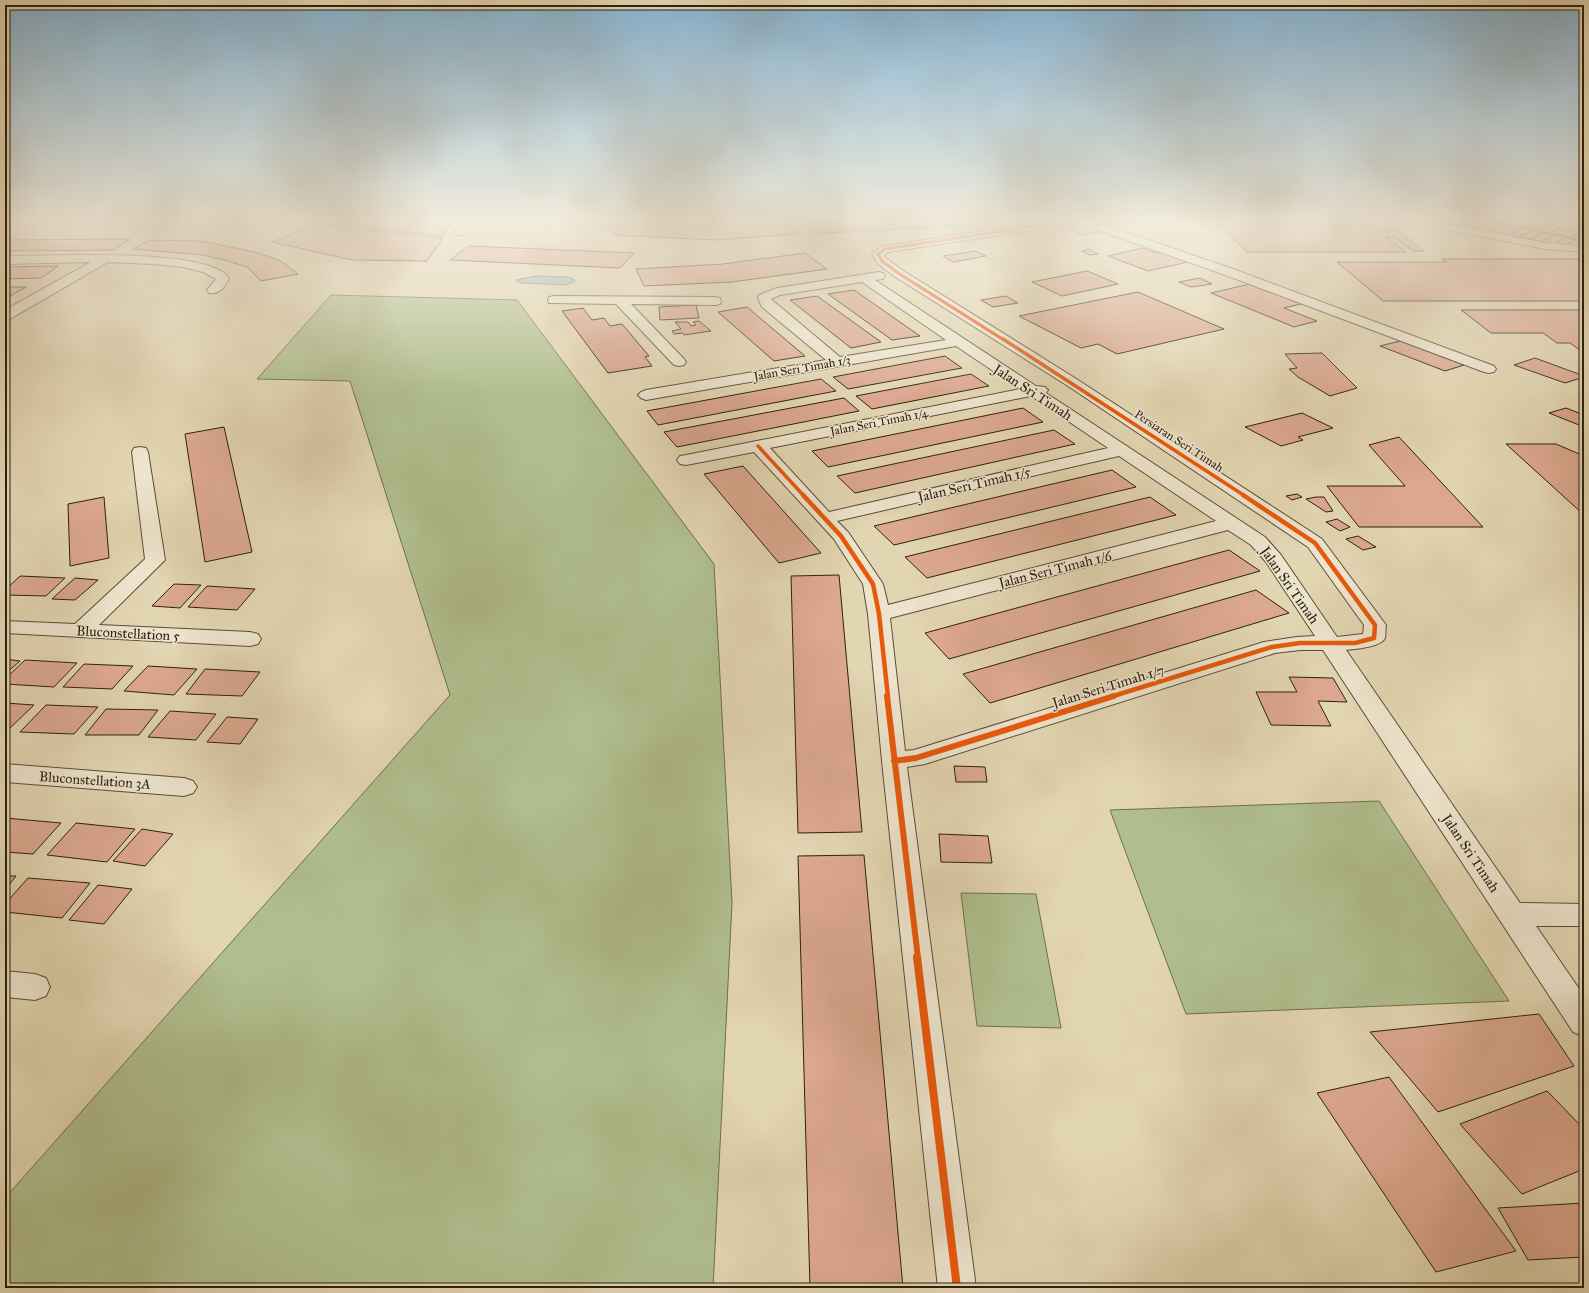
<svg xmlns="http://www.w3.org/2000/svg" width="1589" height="1293" font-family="'IM FELL Great Primer',serif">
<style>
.green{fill:#b0be8e;stroke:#6e6f50}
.water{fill:#97b7b5;stroke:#6c7b74}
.building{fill:#dca890;stroke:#2c2012}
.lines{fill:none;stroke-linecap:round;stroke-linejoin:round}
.street-casing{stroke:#5a4d3a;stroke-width:2}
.street{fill:#ece4cc;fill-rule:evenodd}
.cycleway-far4-casing{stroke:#ece4cc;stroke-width:4.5}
.cycleway-far3-casing{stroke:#ece4cc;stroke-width:5.5}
.cycleway-far2-casing{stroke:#ece4cc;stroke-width:7}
.cycleway-far1-casing{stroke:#ece4cc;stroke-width:8}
.cycleway-casing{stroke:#ece4cc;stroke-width:10}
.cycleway-far4{stroke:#e8590c;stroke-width:3}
.cycleway-far3{stroke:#e8590c;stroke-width:3.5}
.cycleway-far2{stroke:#e8590c;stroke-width:4.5}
.cycleway-far1{stroke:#e8590c;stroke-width:6}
.cycleway{stroke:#e8590c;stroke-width:8}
.labels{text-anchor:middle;stroke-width:3;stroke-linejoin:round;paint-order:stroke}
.far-street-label{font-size:12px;fill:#2c2012;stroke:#ece4cc}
.street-label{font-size:14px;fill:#2c2012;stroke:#ece4cc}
</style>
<rect width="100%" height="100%" fill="#e2d5b1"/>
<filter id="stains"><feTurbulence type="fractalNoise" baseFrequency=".005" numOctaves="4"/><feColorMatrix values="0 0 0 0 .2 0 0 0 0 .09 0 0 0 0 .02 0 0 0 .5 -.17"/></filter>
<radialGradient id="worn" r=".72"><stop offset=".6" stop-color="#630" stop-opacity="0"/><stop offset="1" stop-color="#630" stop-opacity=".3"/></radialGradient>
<!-- green -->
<path class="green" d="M331 295 517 300 714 564 732 903 713 1288H5V1198L450 695 350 381 257 379Z
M1379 801 1509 1001 1186 1014 1110 810Z
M961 893 1036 894 1061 1028 977 1026Z"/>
<!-- water -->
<path class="water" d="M536 276 567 277 572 278 575 281 566 285 523 283 518 282 516 280Z"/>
<!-- building -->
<path class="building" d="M199 219H269L241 230 187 223Z
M328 219H453L443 236 341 224 335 226 316 223Z
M854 219H983L951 226 812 234 805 222Z
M1439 219H1453L1445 222 1436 220Z
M1467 219 1479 220 1467 226 1456 224Z
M1495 219H1508L1500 223 1489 221Z
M1508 219H1522L1509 225 1500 223Z
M1522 219 1532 220 1520 227 1509 225Z
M1215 220H1363L1375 229H1394L1424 251H1414L1394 237H1385L1406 252H1247Z
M1479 220 1489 222 1477 228 1467 226Z
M1532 220 1542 222 1530 229 1520 227Z
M789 222 797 234 717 240 613 235 624 223 724 226Z
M1489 222 1500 224 1488 230 1477 228Z
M1542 222 1552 224 1540 231 1530 229Z
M1081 223 1104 231 1084 235 1061 227Z
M316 224 443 238 427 261 352 260 272 242Z
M1500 224 1510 226 1499 233 1488 230Z
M1552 224 1562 226 1550 233 1540 231Z
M1510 226 1521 228 1510 235 1499 233Z
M1562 226 1573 228 1561 235 1550 233Z
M1521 228 1532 231 1520 237 1510 235Z
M1573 228 1583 230 1571 238 1561 235Z
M1583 230 1584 238 1582 240 1571 238Z
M1532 231 1543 233 1531 239 1520 237Z
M1543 233 1554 235 1542 242 1531 239Z
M1554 235 1565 237 1554 244 1542 242Z
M1565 237 1576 240 1565 246 1554 244Z
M130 239 114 250 5 251V240Z
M150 240 200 241 255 252 279 260 298 274 261 281 247 267 228 261 203 255 133 249Z
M468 246 634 253 620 268 450 260Z
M1143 248 1156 253 1161 252 1188 262 1148 271 1108 256Z
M1089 249 1098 254 1090 255 1082 251Z
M975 251 986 256 953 262 943 256Z
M805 253 827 269 732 282 644 286 636 269 723 264Z
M1442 259H1584V301H1383L1337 262H1447Z
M58 266 41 278 5 279V267Z
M1087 271 1118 284 1062 296 1032 282Z
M1200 278 1212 284 1191 287 1179 282Z
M1250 284 1266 291 1271 290 1305 303 1284 308 1317 321 1294 327 1211 293Z
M5 287H26L5 299Z
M854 290 920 336 892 340 828 294Z
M1138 292 1224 329 1117 354 1098 344 1081 348 1019 316Z
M817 296 881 342 851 348 790 300Z
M1006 296 1018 303 993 307 981 300Z
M696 305 699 318 660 320 659 307Z
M747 307 805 356 774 361 718 312Z
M583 308 592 320 604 318 610 326 622 324 649 356 645 357 652 366 608 373 562 311Z
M1461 310H1584V353L1570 343H1557L1543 333H1491Z
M699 321 711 331 684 335 682 333 674 334 672 331 681 329 675 322H688L691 326 696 325 693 322Z
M1400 341 1464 365 1445 371 1380 346Z
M1322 353 1357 388 1330 396 1298 377 1289 369 1297 368 1285 354Z
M945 356 962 368 848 389 833 377Z
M1535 358 1584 376V377L1565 383 1514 365Z
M971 374 989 386 872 409 856 396Z
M821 379 836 391 658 425 647 411Z
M844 398 859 411 677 447 664 432Z
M1023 408 1043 422 828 467 812 451Z
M1566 408 1584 415V427L1549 413Z
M1302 413 1333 428 1298 437 1303 440 1281 446 1245 427Z
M224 427 252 552 205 562 185 434Z
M1054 430 1075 444 855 493 837 476Z
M1399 437 1483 527H1359L1327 486H1405L1369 445Z
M1506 444H1556L1584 456V515Z
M743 466 821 553 779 563 704 474Z
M1112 470 1136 487 894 545 874 526Z
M1297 494 1302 497 1292 500 1286 496Z
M104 497 109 558 70 566 68 504Z
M1150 497 1176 515 927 578 905 557Z
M1316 497H1324L1333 511 1326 512 1306 499Z
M1337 519 1350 527 1340 531 1326 522Z
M1358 536 1376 547 1363 550 1346 539Z
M1229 550 1260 571 949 659 925 633Z
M839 575 862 832 798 833 791 576Z
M20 576 65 578 46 596 5 595V590Z
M75 578 98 580 75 600 52 599Z
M174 584 201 585 180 608 152 606Z
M207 586 255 589 237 610 188 607Z
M1256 590 1289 613 990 703 963 674Z
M5 659 20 661 5 674Z
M25 660 77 663 54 687 5 684V679Z
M84 664 133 666 112 689 63 687Z
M148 666 197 669 174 695 124 691Z
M205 669 260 672 242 696 186 694Z
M1289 677 1333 678 1347 702 1318 701 1331 726 1271 725 1256 692H1297Z
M5 703 34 705 8 730H5Z
M46 705 98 707 74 734 20 732Z
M106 709 158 710 139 735H85Z
M170 711 216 714 196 740 148 737Z
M227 717 258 719 240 744 207 742Z
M954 766 985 767 987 782H956Z
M5 818 61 823 33 854 5 852Z
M76 823 135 829 107 862 47 855Z
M142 829 173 834 145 866 113 861Z
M939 834 988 836 992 863 941 862Z
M864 855 903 1288H810L798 856Z
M5 876H16L5 890Z
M28 878 90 883 62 918 5 912V904Z
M98 885 132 889 104 924 69 920Z
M1539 1014 1574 1066 1438 1112 1370 1032Z
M1389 1077 1516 1251 1436 1272 1317 1093Z
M1547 1091 1584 1129V1169L1522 1194 1460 1124Z
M1584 1203V1257L1528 1260 1498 1208Z"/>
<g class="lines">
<defs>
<path id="street" d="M464 219H476L464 235H456L454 233Z
M643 219H780L775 222H648Z
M1063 219H1087L1233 269 1494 366 1496 369 1494 372 1489 373 1484 372 1225 275 1078 223 888 252 884 255 887 259 902 270 1078 380 1322 539 1386 625C1385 629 1386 634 1385 638 1382 647 1355 649 1346 650L1520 903 1584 904V926H1536L1584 996V1036L1573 1032 1323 650H1300L1275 653 925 764 907 767 976 1288H938L882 761 868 614 863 584 834 539 754 452 686 465 680 464 677 460 680 456 686 455 1020 389 956 346 646 400 641 398 638 395 641 392 646 390 826 360 762 307 758 298 759 295 777 288 879 272 883 273 885 276 883 279 875 280 1036 386 1045 387 1048 390 1046 393 1265 537 1281 555 1337 637 1363 634 1364 625 1308 547 1068 386 894 276 878 264 872 254 881 247 885 246ZM862 282 946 340 840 357 771 299 780 295ZM1031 396 1108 448 829 512 770 448ZM1119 456 1216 521 888 605 883 584 848 532 837 521ZM1228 530 1251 545 1266 562 1315 636 1297 637 1264 642 914 750 905 751 890 618Z
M1404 219H1423L1545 243 1584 246V252L1545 249 1409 222Z
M1537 219H1557L1584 224V230L1542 222Z
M85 255C114 255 213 254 229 278 225 287 219 295 209 293L207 290 216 279 203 272 183 267 153 264 108 262 10 319 5 320V310L91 262 5 264V256Z
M554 296 715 297 720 298 721 301 720 304 715 305 631 304 684 359 686 362 684 365 679 366 674 365 616 304 549 303 548 300 549 297Z
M140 447 146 448 148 452 165 560 99 625 250 632 258 634 261 639 258 644 250 646 5 633V621L75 624 145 559 132 452 134 448Z
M5 764 184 778 193 781 197 787 193 793 184 796 5 782Z
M5 971 35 974 46 978 50 987 46 996 35 1000 5 997Z"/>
</defs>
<!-- street casing -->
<use href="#street" class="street-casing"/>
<!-- street -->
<use href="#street" class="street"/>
<defs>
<path id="cycleway-far4" d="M1004 340 898 273 882 261 878 254 885 249 1081 219"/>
<path id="cycleway-far3" d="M1003 339 1245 496
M758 446 804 496"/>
<path id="cycleway-far2" d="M803 495 841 536 873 584 879 614 888 697
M1110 697 1272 647 1300 643H1355L1374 638 1375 625 1315 543 1243 495"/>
<path id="cycleway-far1" d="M887 696 918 958
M894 761 916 758 1114 696"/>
<path id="cycleway" d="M917 957 957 1288"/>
</defs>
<!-- cycleway-far4 casing -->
<use href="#cycleway-far4" class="cycleway-far4-casing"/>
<!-- cycleway-far3 casing -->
<use href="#cycleway-far3" class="cycleway-far3-casing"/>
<!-- cycleway-far2 casing -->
<use href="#cycleway-far2" class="cycleway-far2-casing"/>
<!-- cycleway-far1 casing -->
<use href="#cycleway-far1" class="cycleway-far1-casing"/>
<!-- cycleway casing -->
<use href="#cycleway" class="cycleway-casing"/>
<!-- cycleway-far4 -->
<use href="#cycleway-far4" class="cycleway-far4"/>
<!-- cycleway-far3 -->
<use href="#cycleway-far3" class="cycleway-far3"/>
<!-- cycleway-far2 -->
<use href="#cycleway-far2" class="cycleway-far2"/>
<!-- cycleway-far1 -->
<use href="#cycleway-far1" class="cycleway-far1"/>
<!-- cycleway -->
<use href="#cycleway" class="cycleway"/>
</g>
<!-- sky -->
<linearGradient id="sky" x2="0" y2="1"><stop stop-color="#87b5d4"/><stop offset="0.55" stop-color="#f2ecdc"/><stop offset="1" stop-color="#f2ecdc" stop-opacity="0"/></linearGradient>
<rect width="1589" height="400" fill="url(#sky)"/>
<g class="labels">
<!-- far-street labels -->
<g class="far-street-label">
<text transform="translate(802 368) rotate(-10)" y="4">Jalan Seri Timah 1/3</text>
<text transform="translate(879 422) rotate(-11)" y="4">Jalan Seri Timah 1/4</text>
<text transform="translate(1179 441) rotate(33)" y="4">Persiaran Seri Timah</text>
</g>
<!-- street labels -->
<g class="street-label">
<text transform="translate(1033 392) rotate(33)" y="5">Jalan Sri Timah</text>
<text transform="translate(974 484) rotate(-13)" y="5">Jalan Seri Timah 1/5</text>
<text transform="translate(1055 569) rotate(-14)" y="5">Jalan Seri Timah 1/6</text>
<text transform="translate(1290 585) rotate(55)" y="5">Jalan Sri Timah</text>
<text transform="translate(128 633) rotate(3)" y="5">Bluconstellation 5</text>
<text transform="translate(1108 686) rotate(-17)" y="5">Jalan Seri Timah 1/7</text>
<text transform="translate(95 780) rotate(4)" y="5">Bluconstellation 3A</text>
<text transform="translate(1471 853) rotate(56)" y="5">Jalan Sri Timah</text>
</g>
</g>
<!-- margin -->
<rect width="1589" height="1293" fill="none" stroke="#e2d5b1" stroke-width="20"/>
<rect x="6" y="6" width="1577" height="1281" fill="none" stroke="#2c2012" stroke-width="2"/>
<rect x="10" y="10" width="1569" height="1273" fill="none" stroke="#2c2012"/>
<rect width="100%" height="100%" filter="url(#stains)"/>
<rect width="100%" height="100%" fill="url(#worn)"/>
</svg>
